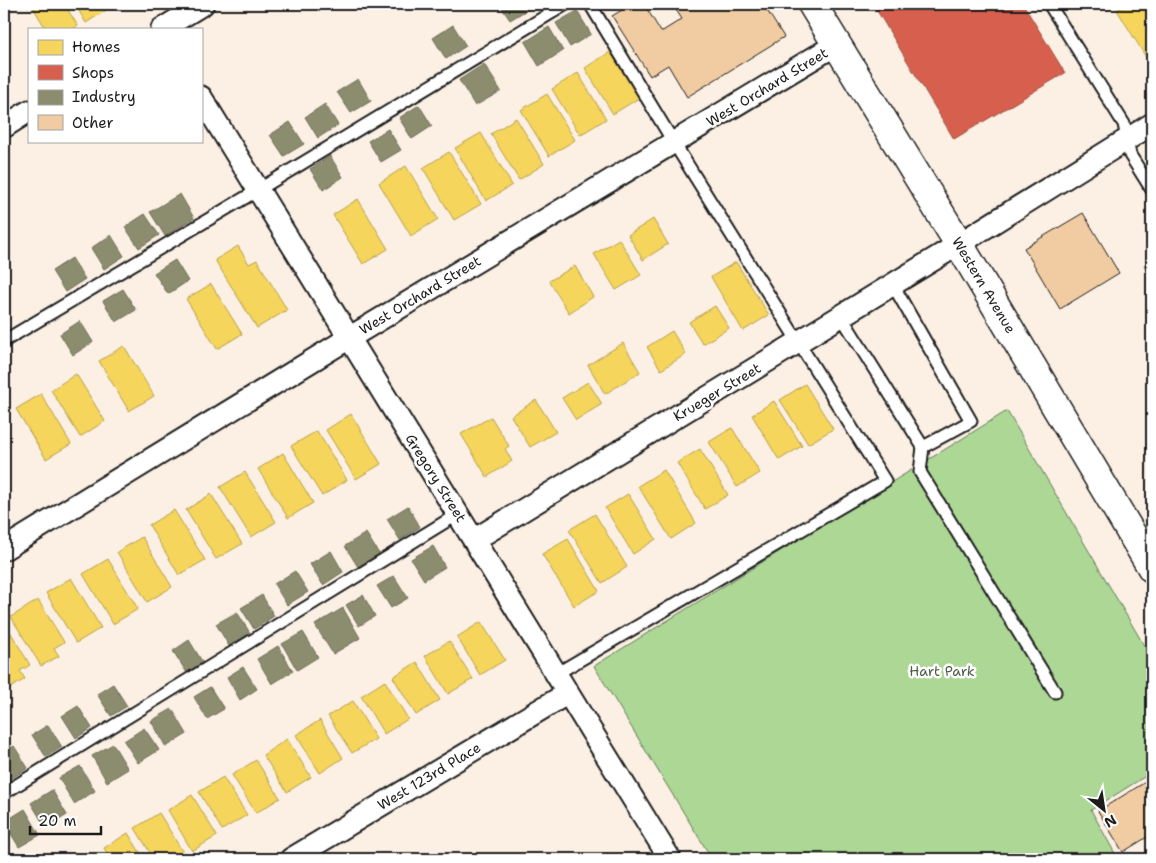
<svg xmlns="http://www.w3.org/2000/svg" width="1156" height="863" font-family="'Shantell Sans',sans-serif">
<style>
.green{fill:#acd795;stroke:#647a58}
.homes{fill:#f6d55c;stroke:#b59e49}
.shops{fill:#d6604d;stroke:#9e4c3e}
.industry{fill:#8c8c6e;stroke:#6a6a55}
.building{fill:#f1cca2;stroke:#1c1c1c}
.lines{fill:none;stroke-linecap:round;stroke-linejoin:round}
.service-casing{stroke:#1c1c1c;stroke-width:15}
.minor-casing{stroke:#1c1c1c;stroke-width:25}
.secondary-casing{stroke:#1c1c1c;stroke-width:31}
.service{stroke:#fff;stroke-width:11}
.minor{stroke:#fff;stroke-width:21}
.secondary{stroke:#fff;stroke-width:28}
.labels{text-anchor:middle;stroke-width:5;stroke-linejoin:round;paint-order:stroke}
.street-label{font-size:14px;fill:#1c1c1c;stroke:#fff}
.park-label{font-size:14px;fill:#4e5d46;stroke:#fff}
</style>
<rect width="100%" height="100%" fill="#fbf0e3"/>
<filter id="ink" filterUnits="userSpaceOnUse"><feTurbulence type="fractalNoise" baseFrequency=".02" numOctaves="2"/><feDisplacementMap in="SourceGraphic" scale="10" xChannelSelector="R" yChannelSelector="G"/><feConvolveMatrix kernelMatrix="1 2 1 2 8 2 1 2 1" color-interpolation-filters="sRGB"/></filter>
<g filter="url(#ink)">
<!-- green -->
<path class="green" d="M1007 411 1152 659V772L1091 810 1118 859H712L594 666Z"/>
<!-- homes -->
<path class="homes" d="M31 4H64L78 26 73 29H46Z
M75 4H108L111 7 86 23Z
M1127 4H1151L1152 6V67L1117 10Z
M610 52 639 98 613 114 585 68Z
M578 73 606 119 580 135 552 89Z
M547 94 575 140 549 156 521 110Z
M516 118 544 164 519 180 491 134Z
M481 133 512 185 486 201 455 148Z
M449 152 481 204 454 220 423 168Z
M406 166 438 219 411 236 379 183Z
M358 199 388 249 363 264 333 215Z
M653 219 668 244 643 260 628 235Z
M619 239 641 275 616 290 594 254Z
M238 246 249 264 257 260 287 310 257 328 215 260Z
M736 262 769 315 743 331 711 277Z
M575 266 593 297 569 313 549 281Z
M211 284 242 334 217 349 186 299Z
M715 306 729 328 703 344 689 322Z
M672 331 686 354 661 370 647 347Z
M623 343 640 372 605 394 588 365Z
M124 346 154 396 129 411 99 361Z
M76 374 105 421 80 437 51 390Z
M588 382 602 404 576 420 562 398Z
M805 384 833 429 808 444 780 400Z
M41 394 71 444 46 459 16 409Z
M536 400 556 432 530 447 511 416Z
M774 401 802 446 779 460 752 415Z
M351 414 381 464 356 479 326 430Z
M491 417 509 446 505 449 512 461 487 477 461 434Z
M732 428 760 473 737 487 709 442Z
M317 431 347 480 322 496 291 446Z
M700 449 728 495 705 509 677 463Z
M283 453 313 503 288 518 258 469Z
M664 470 696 523 671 539 638 486Z
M245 472 276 522 251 537 220 487Z
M211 494 242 544 216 559 186 510Z
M628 494 656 539 633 554 605 508Z
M174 510 205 560 179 575 149 525Z
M595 514 627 567 602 583 569 530Z
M142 537 172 587 147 602 117 552Z
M568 539 599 591 574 606 542 554Z
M108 559 138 609 113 624 83 574Z
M71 578 101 628 76 643 46 593Z
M38 600 64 642 54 648 59 656 41 666 11 617Z
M481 622 505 660 480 675 457 637Z
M5 623 30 665 20 671 25 679 7 690 4 684Z
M449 641 473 679 448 694 425 656Z
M417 662 440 700 416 715 393 677Z
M385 681 408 719 384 734 361 696Z
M353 701 376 739 352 753 328 716Z
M320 720 343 758 320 773 296 735Z
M287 739 311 777 287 792 263 755Z
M256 760 280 798 256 813 232 775Z
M223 777 247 815 222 830 199 792Z
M192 795 217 836 192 851 168 810Z
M159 813 184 854 175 859H154L135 828Z
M128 833 144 859H110L104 848Z"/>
<!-- shops -->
<path class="shops" d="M873 4H1023L1065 73 954 139Z"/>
<!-- industry -->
<path class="industry" d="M499 4H527L530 8 510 20Z
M577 11 591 34 570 47 556 23Z
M453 25 466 46 446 59 433 38Z
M549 27 563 51 539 66 525 42Z
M484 64 501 91 475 106 459 80Z
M358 79 371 101 351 113 337 92Z
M325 104 338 125 318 138 305 117Z
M419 105 432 126 412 139 399 118Z
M290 122 304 144 284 156 270 135Z
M388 129 401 150 381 162 368 141Z
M330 156 343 177 323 190 310 169Z
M180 194 194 218 165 236 150 212Z
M145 214 159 235 139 248 125 227Z
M111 235 124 256 104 269 91 248Z
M72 258 85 279 65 292 52 271Z
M1152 259V279L1144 265Z
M175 260 188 281 168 294 154 273Z
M123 289 136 310 116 322 103 301Z
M80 321 93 342 73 355 60 334Z
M408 506 420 527 400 540 387 519Z
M366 533 379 554 358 567 345 546Z
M433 546 445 567 424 580 411 559Z
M331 551 343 572 323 585 310 564Z
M295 571 308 592 287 605 274 584Z
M394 576 408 598 391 608 377 586Z
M262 595 274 616 254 629 241 608Z
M363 595 375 616 359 626 346 605Z
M343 608 360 638 333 654 315 625Z
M237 612 250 633 229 646 216 624Z
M303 632 318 657 297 670 282 644Z
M189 640 203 663 187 673 173 651Z
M278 646 293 671 272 684 257 659Z
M243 667 257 689 240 700 227 677Z
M113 684 127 706 111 716 97 694Z
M210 687 224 709 207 719 194 697Z
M78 706 92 728 76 738 62 716Z
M172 709 187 734 166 747 151 721Z
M48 725 62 747 46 757 32 735Z
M144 728 159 750 138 763 124 741Z
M113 744 128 769 107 782 92 756Z
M14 746 28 768 7 781 4 775V752Z
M80 766 95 791 74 804 59 778Z
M52 790 67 815 46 828 31 803Z
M25 809 40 835 19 847 4 822Z"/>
<!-- building -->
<path class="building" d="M632 4H644L661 32 682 19 672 4H763L784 37 687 97 668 65 650 76 612 16Z
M1083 213 1119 273 1060 309 1024 248Z
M1152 778V834L1123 852 1098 811Z"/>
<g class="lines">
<defs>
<path id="service" d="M1049 4 1124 124 1130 155 1152 190
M841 316 923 447 971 421 893 285
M4 341 258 190 566 4
M923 447 920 472 1055 692
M556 674 885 481 674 143 590 4
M4 793 458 514"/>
<path id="minor" d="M162 29 203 4
M201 97 670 859
M4 127 29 111
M474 540 959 244 1152 124
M4 549 349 338 837 44
M291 859 568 693"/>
<path id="secondary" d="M812 4 959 244 1152 568"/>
</defs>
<!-- service casing -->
<use href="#service" class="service-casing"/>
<!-- minor casing -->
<use href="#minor" class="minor-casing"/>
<!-- secondary casing -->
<use href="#secondary" class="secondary-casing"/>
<!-- service -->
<use href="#service" class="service"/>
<!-- minor -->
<use href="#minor" class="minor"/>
<!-- secondary -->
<use href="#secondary" class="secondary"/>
</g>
</g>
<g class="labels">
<!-- street labels -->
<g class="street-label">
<text transform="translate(767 87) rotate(-31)" y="5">West Orchard Street</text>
<text transform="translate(984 285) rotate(59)" y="5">Western Avenue</text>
<text transform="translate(420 295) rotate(-31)" y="5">West Orchard Street</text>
<text transform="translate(717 392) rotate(-31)" y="5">Krueger Street</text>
<text transform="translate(436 478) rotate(58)" y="5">Gregory Street</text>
<text transform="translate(429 776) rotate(-31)" y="5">West 123rd Place</text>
</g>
<!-- park labels -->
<g class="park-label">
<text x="942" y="676">Hart Park</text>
</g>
</g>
<!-- margin -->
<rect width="1156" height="863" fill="none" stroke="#fff" stroke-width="20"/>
<rect x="10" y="10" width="1136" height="843" fill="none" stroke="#1c1c1c" stroke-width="2" filter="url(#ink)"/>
<!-- legend -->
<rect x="28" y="28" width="175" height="115" fill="#ffffff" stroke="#a4a4a4"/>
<rect x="38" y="40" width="25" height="15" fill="#f6d55c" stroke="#a4a4a4"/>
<text x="72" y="52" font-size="15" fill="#1c1c1c">Homes</text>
<rect x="38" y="65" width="25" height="15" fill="#d6604d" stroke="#a4a4a4"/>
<text x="72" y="78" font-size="15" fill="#1c1c1c">Shops</text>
<rect x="38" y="90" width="25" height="15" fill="#8c8c6e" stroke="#a4a4a4"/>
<text x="72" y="102" font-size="15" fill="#1c1c1c">Industry</text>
<rect x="38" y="115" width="25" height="15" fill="#f1cca2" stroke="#a4a4a4"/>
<text x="72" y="128" font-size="15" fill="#1c1c1c">Other</text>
<!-- north arrow -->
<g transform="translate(1104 810) rotate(150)" stroke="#ffffff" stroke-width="4" paint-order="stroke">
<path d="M0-4L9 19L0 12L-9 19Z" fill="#1c1c1c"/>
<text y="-8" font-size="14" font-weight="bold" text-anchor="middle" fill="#1c1c1c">N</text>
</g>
<!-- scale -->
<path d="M30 826v8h71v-8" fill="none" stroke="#1c1c1c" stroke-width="2.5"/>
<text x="38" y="826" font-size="15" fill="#1c1c1c" stroke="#ffffff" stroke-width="4" paint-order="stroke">20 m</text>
</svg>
